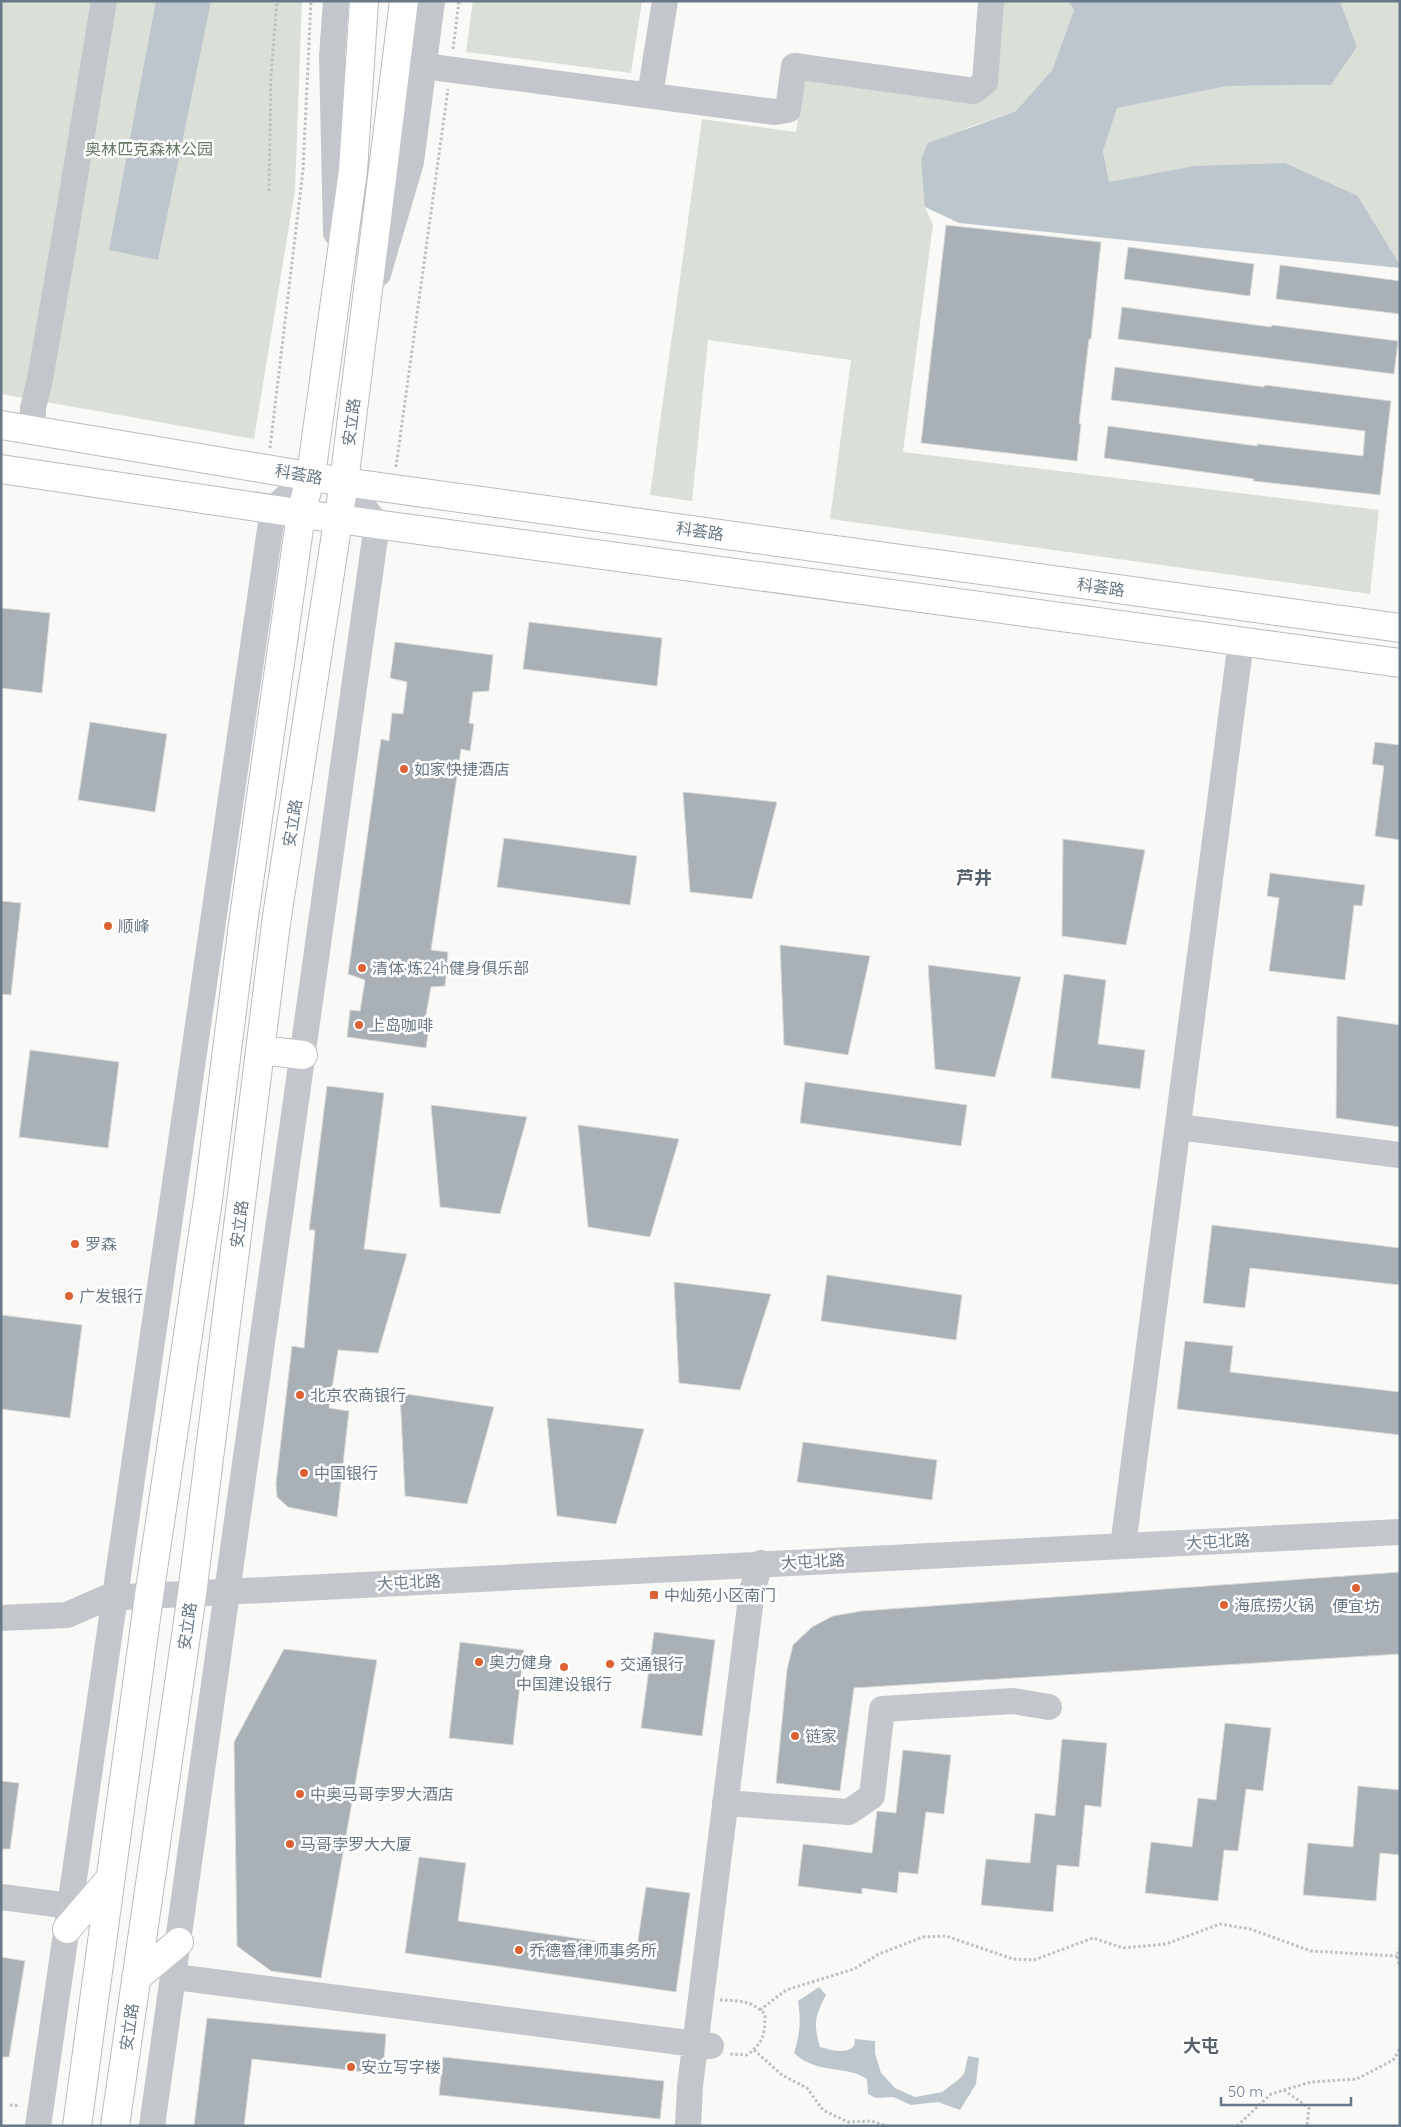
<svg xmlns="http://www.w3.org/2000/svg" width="1401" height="2127" font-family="Quicksand,'Noto Sans SC',sans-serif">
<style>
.green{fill:#dae0d8}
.water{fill:#bdc6cc}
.building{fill:#a9b1b7;stroke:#dbdbd9}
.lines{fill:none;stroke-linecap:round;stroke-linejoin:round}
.major-casing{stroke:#b8bcc0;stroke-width:30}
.path{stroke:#bdbfc2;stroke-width:3;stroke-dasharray:2.5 2.5;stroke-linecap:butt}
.minor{stroke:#c3c6ca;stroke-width:26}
.major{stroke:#fff;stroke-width:28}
.poi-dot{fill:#dc6233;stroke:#fff;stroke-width:2}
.labels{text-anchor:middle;stroke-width:5;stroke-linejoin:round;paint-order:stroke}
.park-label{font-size:16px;fill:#667964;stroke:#fff}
.street-label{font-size:16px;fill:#697886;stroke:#fff}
.poi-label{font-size:16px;fill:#697886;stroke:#fff;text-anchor:start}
.neighbourhood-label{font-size:18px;font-weight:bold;fill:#57626c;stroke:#fff}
</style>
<rect width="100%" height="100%" fill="#f9f9f7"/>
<!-- green -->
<path class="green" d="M1 1H302L295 190 254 439 1 394Z
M473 1H642L631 73 466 52Z
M999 1H1068L1074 10 1052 70 1016 111 966 128 925 207 933 225 903 452 1379 510 1370 594 830 519 851 360 708 340 692 501 650 495 702 119 796 132 804 80 977 102Z
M1340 1H1400V265L1358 196 1194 166 1109 183 1103 151 1116 108 1228 86 1331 85 1357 47Z"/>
<!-- water -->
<path class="water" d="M156 1H211L158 260 109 250Z
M1068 1H1340L1357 47 1331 85 1228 86 1117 108 1103 151 1109 182 1194 166 1285 163 1358 196 1400 265V268L959 223 925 207 921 159 928 143 1016 111 1052 70 1074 10Z
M819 1987 826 1995C815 2016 813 2023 820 2047 832 2050 845 2055 854 2046L855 2039 875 2041V2053L881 2073 895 2088 915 2097 942 2092 958 2080 964 2074 968 2056 979 2058 976 2084 960 2110 938 2102 911 2105 893 2097 876 2098 868 2094 867 2079C849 2067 826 2072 807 2062 802 2060 798 2056 794 2053 800 2035 801 2020 798 2001Z"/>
<!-- building -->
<path class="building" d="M946 225 1101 242 1091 339H1089L1079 423 1081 424 1077 461 921 443Z
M1128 247 1254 264 1250 296 1124 279Z
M1280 265 1400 281V314L1276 299Z
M1122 307 1271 327 1272 325 1398 341 1394 374 1118 339Z
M1115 367 1264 387 1265 385 1391 401 1380 495 1253 481 1254 479 1104 458 1108 426 1257 446V444L1363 456 1365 431 1111 400Z
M1 608 50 613 42 693 1 688Z
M529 622 662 638 657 686 523 669Z
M395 642 493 655 489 691 473 692 469 723 474 724 470 751 461 749 431 950 448 952 445 986 431 987 425 1020H430L426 1048 347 1037 350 1010 360 1011 365 980 348 974 381 739 389 741 392 713 403 714 407 682 390 678Z
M90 722 167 734 155 812 78 800Z
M1375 742 1400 745V840L1375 836 1384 766 1372 764Z
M683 792 777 802 752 899 690 892Z
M504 838 637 856 630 905 497 887Z
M1063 839 1145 850 1126 945 1062 936Z
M1270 873 1365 885 1362 906 1354 905 1345 980 1269 971 1279 898 1267 896Z
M1 901 21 903 11 995 1 994Z
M780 945 870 956 848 1055 784 1045Z
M928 965 1021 977 995 1077 935 1069Z
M1064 974 1106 980 1098 1044 1145 1050 1140 1089 1051 1078Z
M1337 1016 1400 1025V1127L1336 1118Z
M30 1050 119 1062 108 1148 19 1137Z
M805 1082 967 1105 961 1146 800 1123Z
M327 1086 384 1093 364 1249 407 1254 378 1353 338 1350 329 1408 349 1411 337 1517 288 1507 277 1497 276 1483 292 1346 304 1348 315 1230H309Z
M431 1105 527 1117 500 1214 440 1207Z
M578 1125 679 1139 650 1237 588 1227Z
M1212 1225 1400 1248V1285L1250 1268 1245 1308 1203 1303Z
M827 1275 962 1295 956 1340 821 1321Z
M674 1282 771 1294 740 1390 679 1383Z
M1 1315 82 1325 70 1418 1 1409Z
M1185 1341 1233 1346 1230 1372 1400 1392V1435L1177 1409Z
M400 1393 494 1407 467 1504 405 1496Z
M547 1418 644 1429 616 1524 557 1516Z
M803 1442 937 1460 932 1500 797 1482Z
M1400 1572V1654L854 1688 840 1791 776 1783 787 1670 793 1645 812 1627 833 1616 862 1611Z
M654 1632 715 1640 702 1736 641 1728Z
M460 1642 524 1650 513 1745 449 1738Z
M284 1649 377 1660 321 1978 271 1971 237 1946 234 1742Z
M1225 1723 1271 1728 1263 1791 1246 1789 1238 1851 1224 1850 1218 1901 1145 1893 1151 1842 1192 1847 1198 1798 1216 1800Z
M1062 1739 1107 1743 1101 1807 1085 1805 1079 1867 1057 1865 1053 1912 981 1905 986 1859 1030 1863 1035 1813 1055 1816Z
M903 1750 951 1755 944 1814 926 1812 918 1874 899 1872 897 1893 862 1888V1894L798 1886 803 1844 872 1853 877 1811 896 1813Z
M1 1781 19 1783 10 1849H1Z
M1358 1786 1400 1790V1855L1380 1853 1376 1901 1303 1895 1308 1843 1353 1847Z
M419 1857 466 1863 458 1921 637 1947 646 1887 690 1893 676 1992 405 1953Z
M1 1957 25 1961 9 2057H1Z
M207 2018 386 2034 383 2074 252 2059 244 2126H194Z
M443 2057 664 2081 660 2119 439 2095Z"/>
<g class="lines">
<defs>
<path id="major" d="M1 425 344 482 1400 628
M1 469 338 519 1400 663
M261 1050 303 1055
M67 1929 110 1879
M136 1978 179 1942
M77 2126 149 1596 208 1200 243 924 301 514 311 475 353 171 364 1
M115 2126 192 1594 276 923 344 482 404 1"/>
</defs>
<!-- major casing -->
<use href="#major" class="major-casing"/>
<!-- path -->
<path class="path" d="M453 49 459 1
M269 191 271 75 277 1
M270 448 303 170 311 1
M396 467 448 89
M1400 1947 1397 1956 1400 1967
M720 2000C740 2001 750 2000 765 2014 765 2035 763 2043 747 2055L730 2054
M760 2010 786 1990 854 1969 879 1954 923 1937 946 1936 1013 1959 1034 1960 1093 1938 1123 1948 1166 1944 1220 1924 1250 1929 1311 1951 1397 1956
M754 2050 782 2075 807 2088 823 2110 848 2122 871 2121 887 2126
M1284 2090 1309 2108 1307 2126
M10 2105 20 2106
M1237 2126 1271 2094 1311 2082 1357 2079 1393 2060 1400 2049"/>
<!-- minor -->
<path class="minor" d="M336 1 332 57 336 233
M424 66 775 112 788 110 794 66 974 91 985 82 991 1
M650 95 665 1
M378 274 411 162 432 1
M33 430V408L40 379 64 242 104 1
M1178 1127 1400 1155
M1123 1546 1241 641
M1 1618 67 1615 106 1598 1400 1532
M725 1803 849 1812 872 1796 882 1709 1013 1701 1049 1707
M1 1897 70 1906
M173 1979 183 1978 711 2046
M38 2126 273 509 311 475
M152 2126 377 524 344 482
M688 2126 690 2086 752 1590 761 1563"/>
<!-- major -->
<use href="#major" class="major"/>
</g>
<!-- markers -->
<g class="poi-dot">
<circle cx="404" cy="769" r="5"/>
<circle cx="108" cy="926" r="5"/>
<circle cx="362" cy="968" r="5"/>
<circle cx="359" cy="1025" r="5"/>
<circle cx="75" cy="1244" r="5"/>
<circle cx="69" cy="1296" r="5"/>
<circle cx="300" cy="1395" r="5"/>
<circle cx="304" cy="1473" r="5"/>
<circle cx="1356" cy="1588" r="5"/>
<rect x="649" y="1590" width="10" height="10" rx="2.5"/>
<circle cx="1224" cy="1605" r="5"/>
<circle cx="479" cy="1662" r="5"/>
<circle cx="610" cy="1664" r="5"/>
<circle cx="564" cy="1667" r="5"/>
<circle cx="795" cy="1736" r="5"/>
<circle cx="300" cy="1794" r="5"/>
<circle cx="290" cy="1844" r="5"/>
<circle cx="519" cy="1950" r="5"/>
<circle cx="351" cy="2067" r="5"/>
</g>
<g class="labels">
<!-- park labels -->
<g class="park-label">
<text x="149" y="155">奥林匹克森林公园</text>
</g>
<!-- street labels -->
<g class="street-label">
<text transform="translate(351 422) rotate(-83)" y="6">安立路</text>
<text transform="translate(299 474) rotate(10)" y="6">科荟路</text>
<text transform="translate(700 531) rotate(8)" y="6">科荟路</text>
<text transform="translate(1101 587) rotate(8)" y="6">科荟路</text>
<text transform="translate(292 823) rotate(-81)" y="6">安立路</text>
<text transform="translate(239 1224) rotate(-83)" y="6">安立路</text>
<text transform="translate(1218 1541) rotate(-3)" y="6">大屯北路</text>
<text transform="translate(813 1561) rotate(-3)" y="6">大屯北路</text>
<text transform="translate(409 1582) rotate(-3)" y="6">大屯北路</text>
<text transform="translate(187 1626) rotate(-82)" y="6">安立路</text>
<text transform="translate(129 2027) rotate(-82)" y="6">安立路</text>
</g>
<!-- poi labels -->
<g class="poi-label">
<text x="414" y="775">如家快捷酒店</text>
<text x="118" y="932">顺峰</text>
<text x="372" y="974">清体·炼24h健身俱乐部</text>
<text x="369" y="1031">上岛咖啡</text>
<text x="85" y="1250">罗森</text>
<text x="79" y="1302">广发银行</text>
<text x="310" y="1401">北京农商银行</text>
<text x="314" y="1479">中国银行</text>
<text x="664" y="1601">中灿苑小区南门</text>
<text x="1234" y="1611">海底捞火锅</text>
<text x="1356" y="1612" text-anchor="middle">便宜坊</text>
<text x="489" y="1668">奥力健身</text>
<text x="620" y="1670">交通银行</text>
<text x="564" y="1690" text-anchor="middle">中国建设银行</text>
<text x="805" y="1742">链家</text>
<text x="310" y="1800">中奥马哥孛罗大酒店</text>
<text x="300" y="1850">马哥孛罗大大厦</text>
<text x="529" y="1956">乔德睿律师事务所</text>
<text x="361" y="2073">安立写字楼</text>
</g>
<!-- neighbourhood labels -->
<g class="neighbourhood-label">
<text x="974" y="884">芦井</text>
<text x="1201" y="2052">大屯</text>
</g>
</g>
<!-- border -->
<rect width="1401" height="2127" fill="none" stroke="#697886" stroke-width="5"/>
<!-- scale -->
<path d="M1221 2097v8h130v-8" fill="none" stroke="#697886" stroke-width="2.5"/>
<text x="1228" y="2097" font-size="15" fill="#697886" stroke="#ffffff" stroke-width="4" paint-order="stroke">50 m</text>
</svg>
